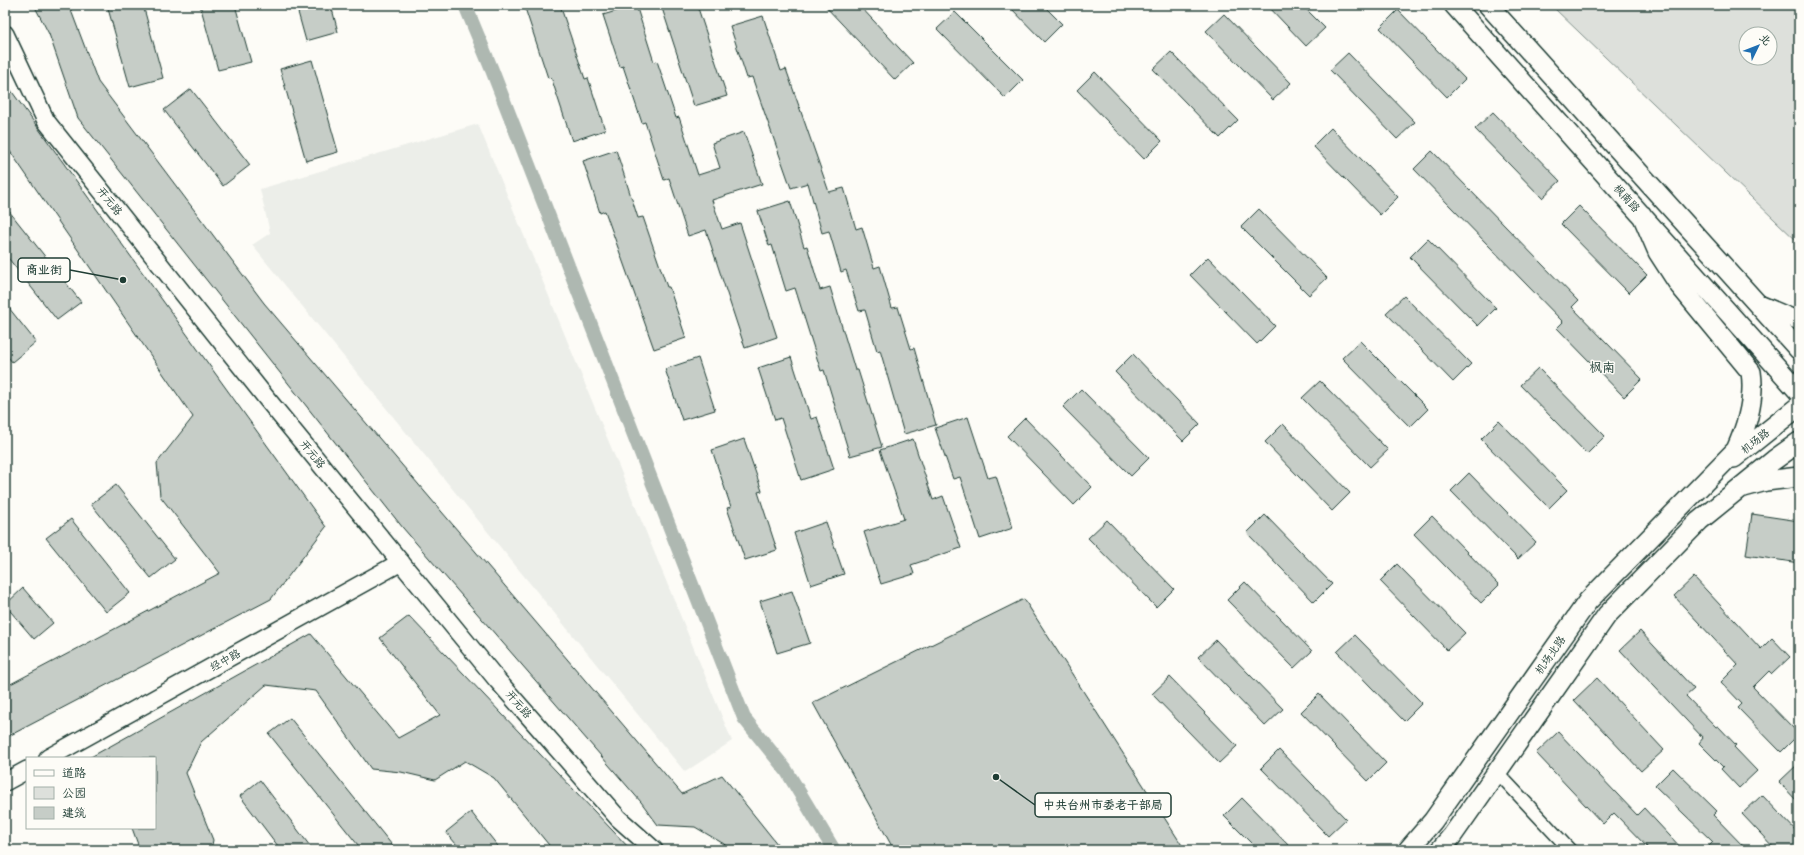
<svg xmlns="http://www.w3.org/2000/svg" width="1804" height="855" font-family="'Patrick Hand','LXGW WenKai TC',sans-serif">
<style>
.built{fill:#eceee9}
.green{fill:#dde0db;stroke:#7e8e88;fill-rule:evenodd}
.lines{fill:none;stroke-linecap:round;stroke-linejoin:round}
.canal{stroke:#aeb8b1;stroke-width:14}
.building{fill:#c6cdc7;stroke:#1f3d34}
.street-casing{stroke:#1f3d34;stroke-width:15}
.secondary-casing{stroke:#1f3d34;stroke-width:20}
.primary-casing{stroke:#1f3d34;stroke-width:22}
.street{stroke:#fdfcf7;stroke-width:12}
.secondary{stroke:#fdfcf7;stroke-width:17}
.primary{stroke:#fdfcf7;stroke-width:19}
.labels{text-anchor:middle;stroke-width:3;stroke-linejoin:round;paint-order:stroke}
.street-label{font-size:11px;fill:#1f3d34;stroke:#fdfcf7}
.quarter-label{font-size:13px;fill:#1f3d34;stroke:#fdfcf7}
.leader{fill:none;stroke:#1f3d34;stroke-width:1.5}
.callout-dot{fill:#1f3d34;stroke:#fdfcf7;stroke-width:1.5}
.callout{fill:#fdfcf7;stroke:#1f3d34;stroke-width:1.5}
.callout-label{font-size:12px;text-anchor:middle;font-weight:bold;fill:#1f3d34}
</style>
<rect width="100%" height="100%" fill="#fdfcf7"/>
<filter id="ink" filterUnits="userSpaceOnUse"><feTurbulence type="fractalNoise" baseFrequency=".025" numOctaves="2"/><feDisplacementMap in="SourceGraphic" scale="8" xChannelSelector="R" yChannelSelector="G"/><feConvolveMatrix kernelMatrix="1 2 1 2 8 2 1 2 1" color-interpolation-filters="sRGB"/></filter>
<g filter="url(#ink)">
<!-- built -->
<path class="built" d="M478 124 732 741 685 772 252 245 270 233 260 189Z"/>
<!-- green -->
<path class="green" d="M1556 5H1799V243L1555 9ZM1746 34H1770V58H1746Z"/>
<g class="lines">
<!-- canal -->
<path class="canal" d="M465 5 492 70 744 718 786 770 834 850"/>
</g>
<!-- building -->
<path class="building" d="M34 5H69L98 82 264 303 682 794 722 775 782 850H730L724 844 695 827 658 825 641 802 403 528 78 118 49 34Z
M107 5H143L163 78 130 87Z
M200 5H235L251 62 218 70Z
M296 5H331L338 32 306 41Z
M524 5H560L585 79 588 78 605 130 572 141 551 77 548 78Z
M636 5 654 62 657 61 676 118 679 117 698 175 720 168 712 143 744 132 762 184 712 200 722 229 740 223 777 337 745 348 706 230 688 236 669 178 664 180 645 122 642 123 623 66 620 67 603 15Z
M661 5H697L727 96 694 106Z
M824 5H859L913 63 895 80Z
M1008 5H1043L1062 24 1044 42Z
M1267 5H1302L1325 28 1306 46Z
M1398 10 1465 79 1447 97 1380 28Z
M955 12 1023 80 1005 98 937 29Z
M1224 14 1291 83 1273 100 1206 31Z
M763 16 781 71 786 69 829 192 844 188 856 229 862 227 874 268 880 266 892 308 898 307 911 349 914 348 936 425 904 434 880 350 877 351 865 310 859 311 846 270 841 272 829 231 822 233 808 183 791 188 752 77 747 78 730 26Z
M1171 52 1238 120 1220 138 1153 69Z
M1348 53 1415 122 1397 139 1330 70Z
M312 60 338 152 306 161 280 69Z
M1095 72 1162 141 1144 159 1077 90Z
M5 82 326 527 271 599 5 738V687L220 573 160 496 157 463 193 417 5 144Z
M191 89 250 165 223 186 164 110Z
M1493 112 1560 181 1542 198 1475 129Z
M1331 128 1398 197 1380 215 1313 146Z
M616 150 638 218 643 217 667 287H669L686 338 654 349 605 211 600 213 583 161Z
M1432 151 1578 301 1572 307 1642 379 1624 397 1557 328 1563 322 1414 169Z
M790 201 804 247 807 246 820 290 830 287 855 370H858L882 447 850 456 824 370 821 371 795 288 786 291 772 245 769 246 758 211Z
M5 206 81 302 57 320 5 254Z
M1579 206 1647 275 1629 293 1561 224Z
M1259 209 1327 278 1309 295 1241 227Z
M1428 239 1496 308 1478 326 1410 257Z
M1208 257 1275 326 1257 344 1190 275Z
M1404 296 1471 364 1453 382 1386 313Z
M5 303 36 342 12 362 5 353Z
M1360 341 1428 409 1410 427 1342 358Z
M1133 354 1200 424 1183 441 1115 372Z
M791 357 811 419 817 417 834 469 801 480 781 418 775 420 758 368Z
M698 358 715 410 682 420 665 369Z
M1538 368 1605 436 1587 454 1520 385Z
M1320 381 1388 450 1370 467 1302 398Z
M1081 389 1149 458 1131 476 1063 407Z
M968 417 988 478 996 476 1013 528 980 539 960 477 953 479 935 428Z
M1025 418 1092 487 1074 505 1007 436Z
M1499 421 1567 490 1549 508 1481 439Z
M1283 424 1350 493 1332 511 1265 442Z
M744 439 762 491 758 492 777 550 745 560 727 508 731 507 712 450Z
M913 439 933 500 943 496 961 548 911 565 914 574 881 584 864 532 904 519 880 450Z
M1469 473 1536 542 1518 559 1451 491Z
M116 485 175 559 151 578 91 504Z
M1752 514 1799 521V563L1746 555Z
M1265 515 1332 584 1314 602 1247 533Z
M1432 516 1499 585 1481 603 1414 534Z
M71 519 130 593 106 612 46 538Z
M1107 520 1174 589 1156 607 1088 538Z
M826 522 844 574 811 585 794 533Z
M1397 564 1465 633 1447 650 1380 581Z
M1694 577 1761 649 1772 638 1790 657 1772 674 1769 671 1753 687 1799 734 1781 752 1738 708 1742 704 1721 682 1738 665 1674 596Z
M1245 582 1312 651 1294 668 1227 600Z
M23 588 53 623 34 639 5 605Z
M792 591 810 643 777 653 760 601Z
M1024 599 1185 850H894L813 703Z
M409 616 631 850H553L494 778 465 761 435 780 401 772 371 769 316 691 266 685 201 742 186 773 213 840 211 850H140L132 828H155V758H89L311 634 398 738 440 715 380 638Z
M1640 631 1694 689 1686 696 1716 727 1718 726 1736 745 1734 747 1757 771 1739 788 1721 769 1723 767 1699 743 1703 738 1620 650Z
M1355 635 1422 703 1404 721 1337 652Z
M1216 640 1283 709 1265 726 1198 657Z
M1170 677 1237 746 1219 763 1152 694Z
M1597 678 1664 750 1641 771 1574 700Z
M1319 694 1386 763 1368 781 1301 712Z
M290 718 396 850H362L269 734Z
M1558 732 1637 815 1644 808 1683 850H1650L1614 813 1603 824 1536 753Z
M1279 750 1346 819 1328 836 1261 768Z
M1799 763V803L1779 782Z
M1673 768 1717 811 1713 815 1747 850H1705L1713 842 1655 786Z
M260 780 313 850H281L240 796Z
M1762 795 1799 834V850H1776L1742 814Z
M1242 798 1293 850H1258L1224 816Z
M471 812 501 850H461L446 832Z"/>
<g class="lines">
<defs>
<path id="street" d="M1497 772 1570 850"/>
<path id="secondary" d="M5 34 46 121 267 399 498 681 618 818 654 850
M1757 303 1799 321
M48 758 401 562
M5 782 27 770"/>
<path id="primary" d="M1454 5 1799 392
M1488 5 1799 350
M1734 458 1799 406
M1744 487 1766 481 1799 477
M1408 850 1433 821 1588 601 1736 450C1747 426 1755 398 1751 372L1680 286 1658 252 1642 215
M1440 850 1452 836 1607 615 1699 521 1774 460 1799 442"/>
</defs>
<!-- street casing -->
<use href="#street" class="street-casing"/>
<!-- secondary casing -->
<use href="#secondary" class="secondary-casing"/>
<!-- primary casing -->
<use href="#primary" class="primary-casing"/>
<!-- street -->
<use href="#street" class="street"/>
<!-- secondary -->
<use href="#secondary" class="secondary"/>
<!-- primary -->
<use href="#primary" class="primary"/>
</g>
</g>
<g class="labels">
<!-- street labels -->
<g class="street-label">
<text transform="translate(1627 198) rotate(48)" y="4">枫南路</text>
<text transform="translate(110 201) rotate(51)" y="4">开元路</text>
<text transform="translate(1755 441) rotate(-39)" y="4">机场路</text>
<text transform="translate(313 454) rotate(51)" y="4">开元路</text>
<text transform="translate(1550 655) rotate(-55)" y="4">机场北路</text>
<text transform="translate(225 660) rotate(-29)" y="4">经中路</text>
<text transform="translate(519 704) rotate(49)" y="4">开元路</text>
</g>
<!-- quarter labels -->
<g class="quarter-label">
<text x="1602" y="372">枫南</text>
</g>
</g>
<!-- callouts -->
<path class="leader" d="M123 280L70 270M996 777L1035 805"/>
<g class="callout-dot">
<circle cx="123" cy="280" r="4"/>
<circle cx="996" cy="777" r="4"/>
</g>
<g class="callout">
<rect x="18" y="258" width="52" height="24" rx="4"/>
<rect x="1035" y="793" width="136" height="24" rx="4"/>
</g>
<g class="callout-label">
<text x="44" y="274">商业街</text>
<text x="1103" y="809">中共台州市委老干部局</text>
</g>
<!-- margin -->
<rect width="1804" height="855" fill="none" stroke="#fdfcf7" stroke-width="20"/>
<rect x="10" y="10" width="1784" height="835" fill="none" stroke="#1f3d34" stroke-width="1.5" filter="url(#ink)"/>
<!-- legend -->
<rect x="26" y="757" width="130" height="72" fill="#fdfcf7" stroke="#a4b0a9"/>
<rect x="34" y="770" width="20" height="6" fill="#fdfcf7" stroke="#a4b0a9"/>
<text x="62" y="777" font-size="12" fill="#1f3d34">道路</text>
<rect x="34" y="787" width="20" height="12" fill="#dde0db" stroke="#a4b0a9"/>
<text x="62" y="797" font-size="12" fill="#1f3d34">公园</text>
<rect x="34" y="807" width="20" height="12" fill="#c6cdc7" stroke="#a4b0a9"/>
<text x="62" y="817" font-size="12" fill="#1f3d34">建筑</text>
<!-- north arrow -->
<g transform="translate(1758 46) rotate(47)"><circle r="19" fill="#fdfcf7" stroke="#a4b0a9"/>
<path d="M0-3L7 15L0 10L-7 15Z" fill="#1f6fb2"/>
<text y="-6" font-size="11" font-weight="bold" text-anchor="middle" fill="#1f3d34">北</text>
</g>
</svg>
